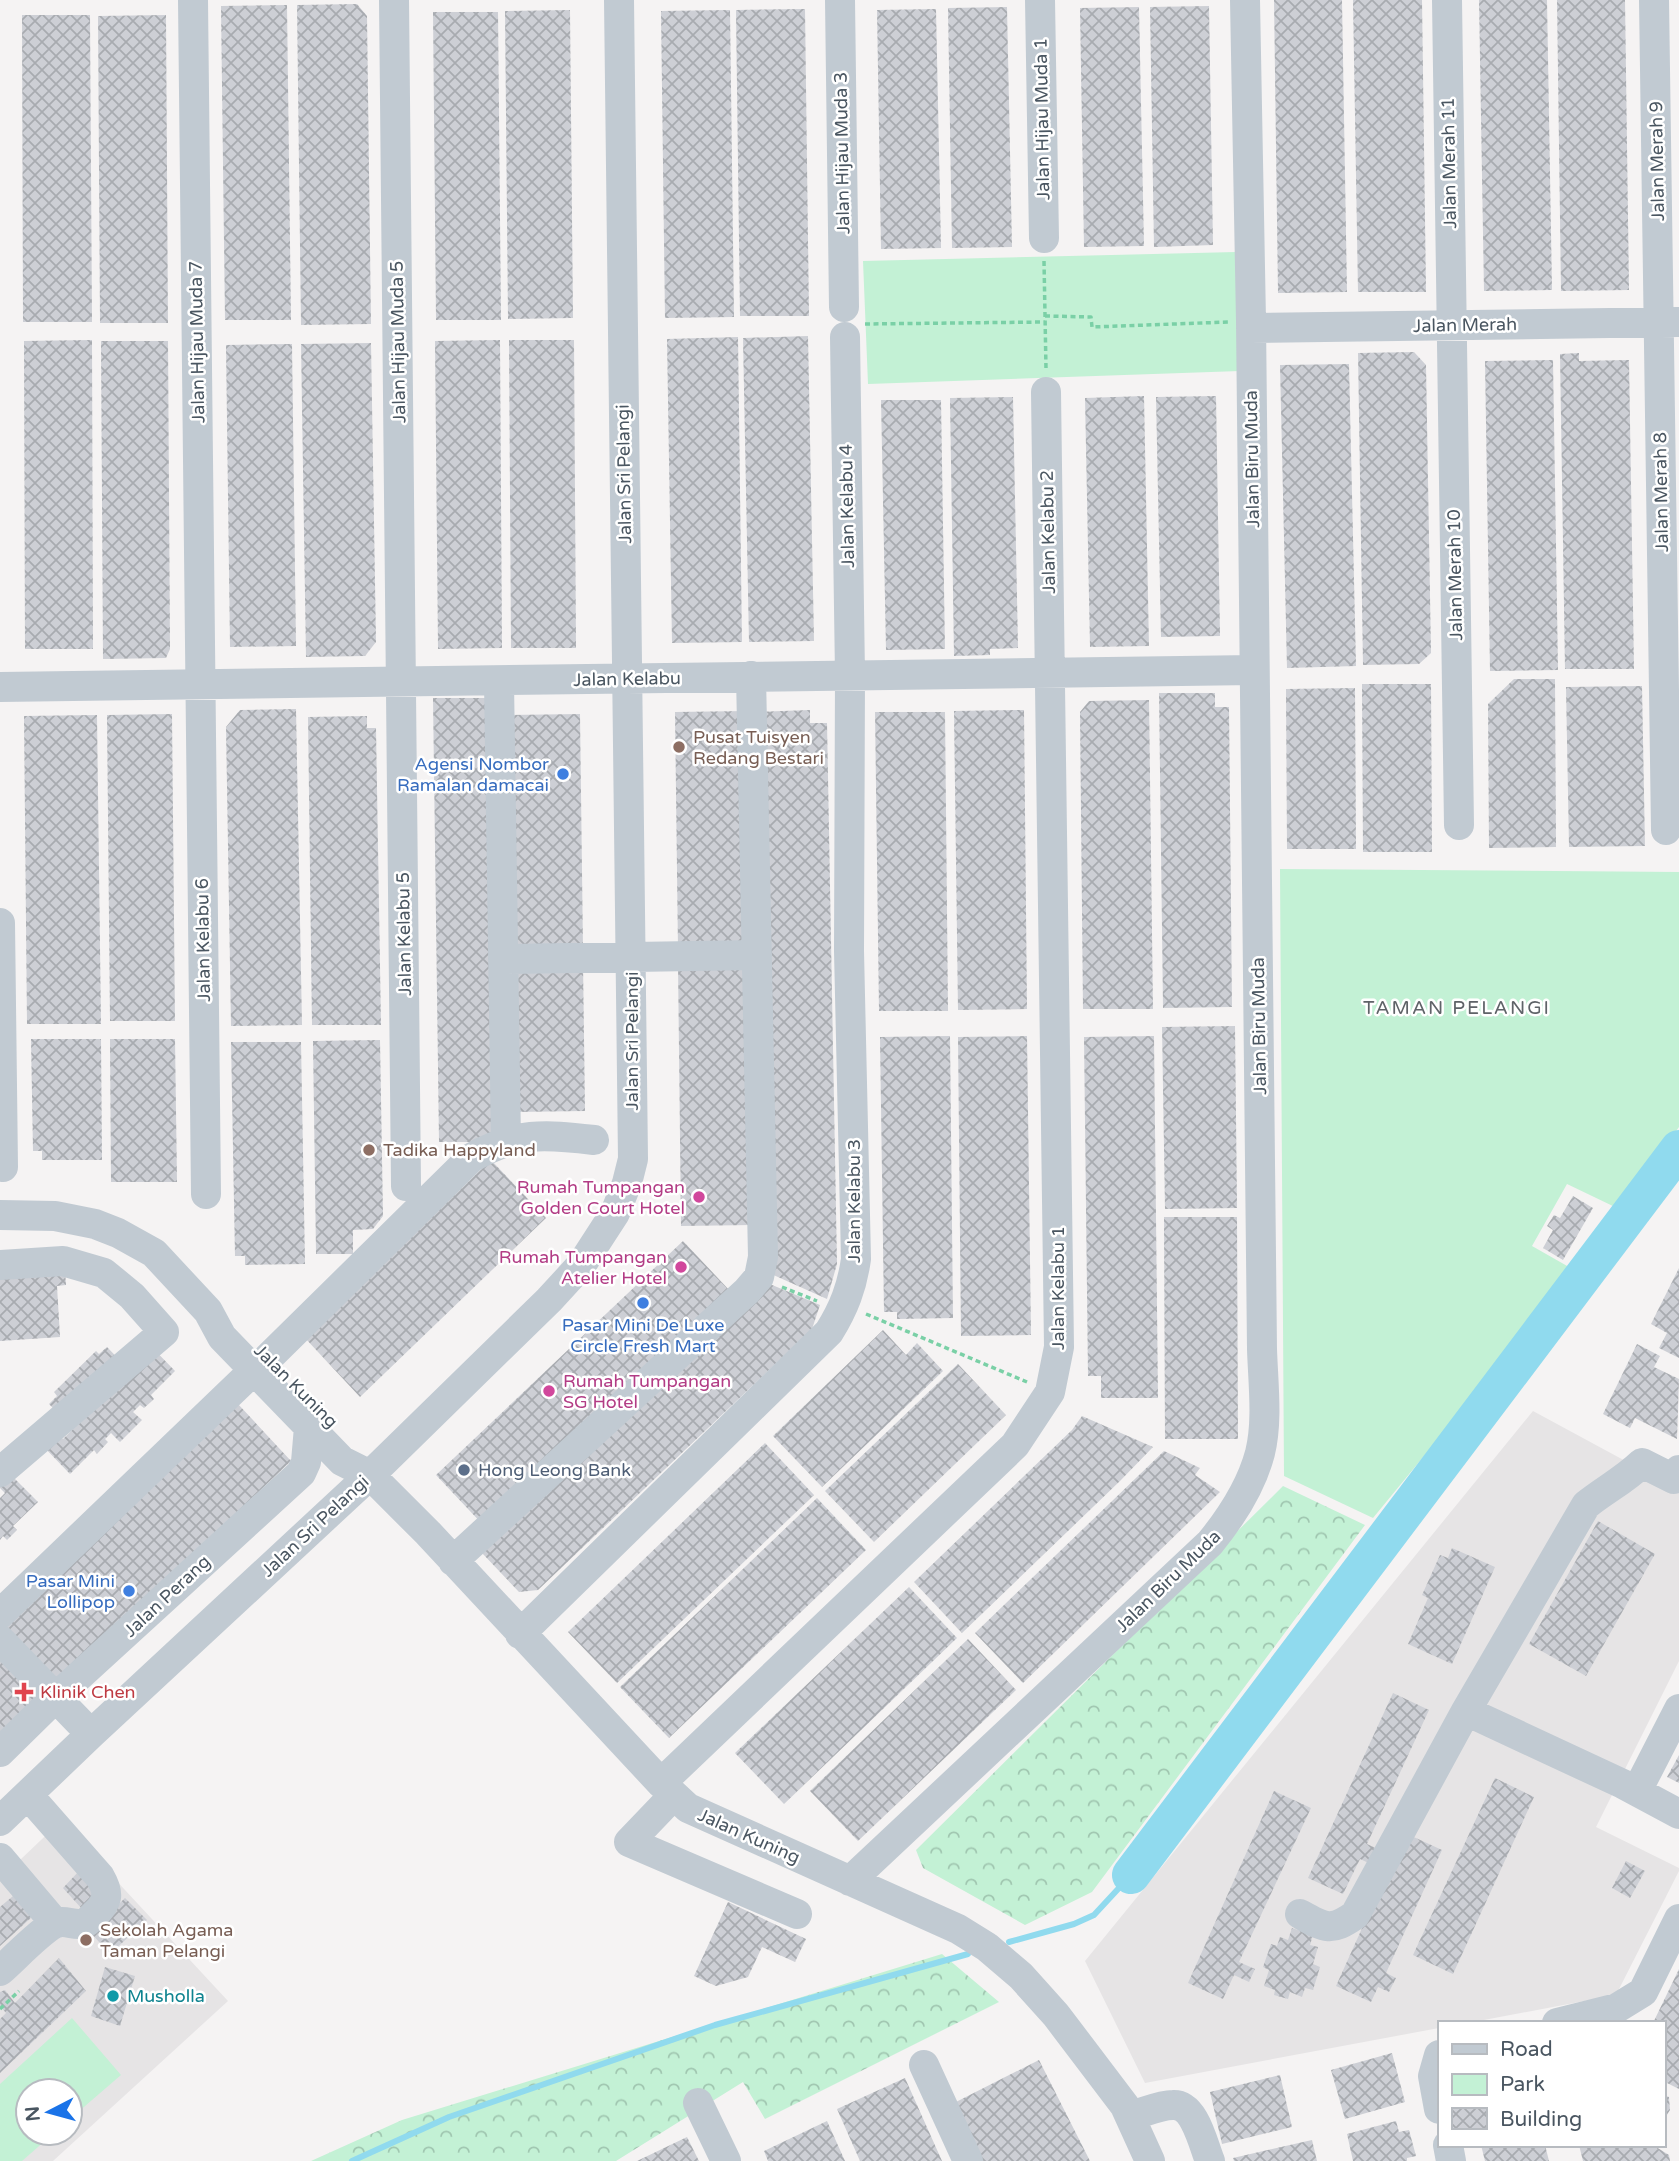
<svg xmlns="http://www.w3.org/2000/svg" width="1679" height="2161" font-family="'Varela Round',sans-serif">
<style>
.education{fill:#e6e4e5;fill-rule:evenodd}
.green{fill:#c3f1d5}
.forest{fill:url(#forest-crowns)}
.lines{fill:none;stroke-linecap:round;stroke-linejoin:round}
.stream{stroke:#90daee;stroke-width:6}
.river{stroke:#90daee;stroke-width:38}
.building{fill:url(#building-cross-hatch)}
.path{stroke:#7ad0a6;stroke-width:3.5;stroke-dasharray:5 3.5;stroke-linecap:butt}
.minor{stroke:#c1cad2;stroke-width:30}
.education-dot{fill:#8d6e63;stroke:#fff;stroke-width:2.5}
.shop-dot{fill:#3f7fe0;stroke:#fff;stroke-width:2.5}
.hotel-dot{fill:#d1479c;stroke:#fff;stroke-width:2.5}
.service-dot{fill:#5c6f8a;stroke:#fff;stroke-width:2.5}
.health-dot{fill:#e0444e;stroke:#fff;stroke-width:2.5}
.culture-dot{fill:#0f9aa8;stroke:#fff;stroke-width:2.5}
.labels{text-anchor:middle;stroke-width:5;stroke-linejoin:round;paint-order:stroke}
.street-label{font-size:18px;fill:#4a5661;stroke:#fff}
.education-label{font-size:18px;fill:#785e54;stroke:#fff;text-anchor:start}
.shop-label{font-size:18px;fill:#366cbe;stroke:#fff;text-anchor:end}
.hotel-label{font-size:18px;fill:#b23c85;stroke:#fff;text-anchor:end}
.service-label{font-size:18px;fill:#4e5e75;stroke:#fff;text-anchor:start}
.health-label{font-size:18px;fill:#be3a42;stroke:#fff;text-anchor:start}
.culture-label{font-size:18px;fill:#0d838f;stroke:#fff;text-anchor:start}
.neighbourhood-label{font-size:19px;letter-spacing:2px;fill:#5f6368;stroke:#fff}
</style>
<defs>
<pattern id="forest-crowns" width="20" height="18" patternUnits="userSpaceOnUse" patternTransform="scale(1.75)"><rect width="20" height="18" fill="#c3f1d5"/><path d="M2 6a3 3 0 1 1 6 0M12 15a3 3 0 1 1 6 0" fill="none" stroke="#a0c6b0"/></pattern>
<pattern id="building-cross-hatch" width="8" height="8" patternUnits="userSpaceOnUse" patternTransform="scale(1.75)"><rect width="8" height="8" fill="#cdcfd5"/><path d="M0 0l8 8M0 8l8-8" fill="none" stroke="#a8abb0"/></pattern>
</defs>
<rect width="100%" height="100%" fill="#f5f3f3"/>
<!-- education -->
<path class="education" d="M1533 1411 1679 1490V1661L1596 1827 1679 1868V1871L1616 1995 1468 2023H1439V2028L1145 2083 1085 1961Z
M61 1821 228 2001 53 2161H0V1879ZM28 2091H70V2133H28Z"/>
<!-- green -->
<path class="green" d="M1236 252 1240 371 868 384 863 261Z
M1280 869 1679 872V1127L1617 1208 1567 1184 1532 1246 1576 1271 1373 1518 1284 1476Z
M72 2018 121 2075 70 2119V2091H28V2133H54L22 2161H0V2084Z"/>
<!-- forest -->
<path class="forest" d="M1283 1486 1365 1525 1092 1892 1025 1925 923 1868 916 1850Z
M942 1954 999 2002 765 2119 743 2082 616 2161H311L402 2120Z"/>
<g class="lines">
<!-- stream -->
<path class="stream" d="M1009 1942 1074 1924 1094 1915 1131 1875
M352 2161 449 2117 715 2025 968 1954"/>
<!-- river -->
<path class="river" d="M1131 1875 1679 1149"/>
</g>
<!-- building -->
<path class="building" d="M1274 0H1342L1347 292 1278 293Z
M1353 0H1422L1426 292H1358Z
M1479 0H1547L1552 290 1484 291Z
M1557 0H1625L1629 290 1561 291Z
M357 4 367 16 371 324 301 325 297 5Z
M287 5 291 320H225L221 6Z
M1209 6 1213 245 1154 247 1150 7Z
M1007 7 1012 247 952 248 948 8Z
M1139 7 1144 246 1084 247 1080 8Z
M805 9 809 316H740L736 10Z
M936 9 941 248 881 249 877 10Z
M570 10 573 318 508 319 505 11Z
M730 10 734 317 665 318 661 11Z
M433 12H498L501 320H436Z
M22 15H90L92 322H23Z
M166 15 168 323H100L98 16Z
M808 336 814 641 749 642 743 338Z
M738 337 742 642 672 643 667 339Z
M92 340 93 649H25L24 341Z
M500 340 502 648 438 649 435 341Z
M509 340H574L576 648H511Z
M101 341H168L170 649 166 658 103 659Z
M371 343 376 642 365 656 306 657 301 344Z
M292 344 296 646 230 647 226 345Z
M1414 352 1426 365 1431 653 1419 664 1363 665 1358 353Z
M1579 353V361L1629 360 1634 669H1565L1560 354Z
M1553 360 1558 670 1490 671 1485 361Z
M1349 364 1356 666 1287 668 1280 365Z
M1144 396 1149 646 1090 647 1085 398Z
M1216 396 1220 636 1161 637 1156 397Z
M1013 397 1018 648 990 649V655L954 656 950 398Z
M881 400H941L945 649 886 650Z
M1514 679H1555L1556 847 1489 848 1488 704Z
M1362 684H1431L1432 852H1363Z
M1642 686 1645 846 1569 847 1566 687Z
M1355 688 1356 849H1287L1286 689Z
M1159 693H1215V707H1229L1232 1007 1163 1008Z
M433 698H493L499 1127 478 1142H439Z
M1149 700 1153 1009H1083L1080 712 1089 701Z
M296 709 302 1025 231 1026 226 727 240 710Z
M810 710V723H827L837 1264 827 1299 769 1273 757 712Z
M1024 710 1027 1009 958 1010 954 711Z
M747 711 750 948 678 949 675 712Z
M875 712H945L948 1011H879Z
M172 714 175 1021H110L107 715Z
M580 714 583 950 512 951 508 715Z
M97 715 101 1024H27L24 716Z
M367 716V728H376L381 1025H312L308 717Z
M750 962 753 1225 681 1226 678 963Z
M583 963 585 1111 515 1112 512 964Z
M1235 1026 1237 1208 1165 1209 1162 1027Z
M950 1036 953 1318 897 1319V1312H884L880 1037Z
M1027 1036 1031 1335 961 1336 958 1037Z
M1154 1036 1158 1398H1101V1376H1088L1084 1037Z
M31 1039H101L102 1160H42V1151H33Z
M110 1039H175L177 1182H111Z
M380 1040 383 1216 373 1229 353 1230V1254H316L313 1041Z
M231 1042H301L305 1264 245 1265V1256H235Z
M491 1160 546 1218 360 1397 305 1338Z
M1573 1196 1593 1208 1563 1260 1543 1248 1553 1230 1547 1226 1554 1215 1560 1218Z
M1164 1217H1237L1238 1439H1165Z
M683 1241 731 1292 485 1527 436 1475Z
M1679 1268V1358L1659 1348 1667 1333 1651 1324Z
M65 1269 66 1285 57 1286 60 1337 0 1341V1273Z
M765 1282 820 1305 812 1329 538 1590 519 1592 482 1553Z
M883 1330 906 1355 917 1343 943 1371 822 1487 773 1436Z
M145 1340 175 1371 151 1395 154 1399 144 1408 140 1405 133 1412 142 1420 120 1442 111 1433 105 1439 108 1442 97 1454 94 1450 70 1474 41 1444 54 1430 63 1439 73 1429 49 1404 57 1396 54 1392 96 1351 99 1354 107 1347 131 1372Z
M1637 1344 1660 1356 1654 1367 1679 1379 1677 1439 1635 1418 1630 1428 1603 1414Z
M958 1364 1006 1415 874 1542 825 1491Z
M238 1404 291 1461 57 1684 4 1627Z
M1082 1416 1153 1447 1120 1481 962 1633 914 1582 1072 1430Z
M765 1443 814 1495 617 1683 568 1632Z
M1164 1451 1200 1468 1195 1475 1220 1492 1023 1683 975 1633Z
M8 1472 38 1502 13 1526 17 1530 7 1540 3 1536 0 1540V1498L5 1493 0 1488V1480Z
M817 1498 866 1550 669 1738 620 1687Z
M1598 1521 1655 1554 1586 1676 1529 1644Z
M1452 1548 1495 1567 1452 1664 1408 1644 1428 1598 1422 1595 1440 1555 1448 1558Z
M909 1587 957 1638 784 1804 735 1753Z
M968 1639 1016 1690 858 1841 810 1791Z
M0 1652 43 1697 0 1739Z
M1393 1693 1429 1710 1367 1844 1382 1851 1375 1866 1360 1859 1343 1894 1308 1878Z
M1679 1755V1783L1667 1777Z
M1495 1778 1534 1797 1453 1974 1413 1955Z
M1274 1791 1311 1808 1239 1962 1255 1969 1249 1982 1234 1975 1223 1999 1188 1983Z
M1405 1833 1442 1850 1386 1973 1396 1978 1389 1992 1378 1987 1371 2002 1336 1986Z
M1626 1861 1645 1871 1630 1898 1612 1888Z
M79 1871 99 1893 82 1909 63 1888Z
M13 1896 32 1917 0 1946V1907Z
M125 1898 147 1920 110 1954 90 1932Z
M728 1902 806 1939 795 1962 762 1947 748 1977 716 1986 694 1976Z
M1292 1928 1313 1935 1310 1945 1318 1947 1313 1964 1320 1967 1313 1990 1305 1988 1302 1997 1290 1992 1288 1999 1274 1995 1275 1990 1264 1986 1269 1970 1263 1967 1271 1944 1277 1946 1280 1937 1288 1940Z
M59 1958 86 1991 0 2073V2019L6 2013 0 2006V1992L5 1990 15 2003Z
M105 1967 135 1976 120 2026 91 2016Z
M1679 1969V2089L1663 2081V2023H1653Z
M1392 2053 1405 2102 1345 2119 1331 2070Z
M1039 2060 1090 2161H980L952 2104Z
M1280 2075 1292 2127 1222 2144 1210 2092Z
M905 2078 942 2161H860L837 2109Z
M1663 2095 1669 2097 1670 2110 1663 2121Z
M827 2121 845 2161H768L764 2151Z
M1396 2121 1399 2132 1409 2130 1416 2156 1407 2158V2161H1353L1347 2134Z
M687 2137 699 2161H637Z
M1312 2140 1317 2161H1234L1233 2158Z
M1481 2145H1545L1549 2161H1485Z
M1579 2145H1653L1669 2155 1670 2161H1583Z"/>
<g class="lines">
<!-- path -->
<path class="path" d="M1044 261 1046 369
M1045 316 1091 317 1092 327 1228 322
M865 324 1045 322
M782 1287 817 1301
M866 1314 1027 1382
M0 2009 19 1991"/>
<!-- minor -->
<path class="minor" d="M193 0 206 1194
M394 0 406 1186
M840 0 844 307
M1040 0 1044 238
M1447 0 1459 825
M1654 0 1666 830
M1251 328 1678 322
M499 682 506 1142
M0 687C418 684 836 673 1254 670
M0 923 3 1167
M503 959 757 955
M0 1215 55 1216 95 1224 118 1233 154 1253 208 1311 222 1337 342 1461 370 1475 428 1533 661 1783 688 1808 958 1929 987 1947 1021 1976 1056 2015 1125 2106 1150 2161
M0 1265 63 1261 104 1273 132 1296 164 1332 0 1472
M268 1358 471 1158C517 1132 543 1134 594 1140
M1679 1470 1674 1479 1642 1463C1623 1481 1606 1489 1586 1505L1466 1711 1623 1784 1679 1814
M453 1561 747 1291 759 1277 763 1257 751 676
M0 1614 254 1370
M520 1634 829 1332C844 1308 852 1287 856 1259L849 951 850 675 845 337
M0 1640 91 1734
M0 1752 55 1698 301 1473 306 1462 309 1427
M661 1783 1015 1445 1050 1392 1059 1347 1046 392
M1637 1791 1679 1709
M674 1795 629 1842 797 1914
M0 1821 91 1734 370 1475 549 1300 582 1264 615 1213 627 1183 633 1159 619 0
M0 1858 55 1923
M850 1881 1210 1543C1232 1516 1251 1487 1260 1453 1268 1421 1263 1382 1262 1349L1251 321 1245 0
M1300 1914C1325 1928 1331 1932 1355 1915L1466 1711
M0 1971C15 1958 38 1933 54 1924 64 1919 71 1925 81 1924 87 1923 90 1919 94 1915 108 1902 110 1894 100 1877L28 1795
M1557 2023 1617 2008 1643 1992 1679 1919
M1439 2055 1433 2076 1439 2109
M924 2065 968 2161
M698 2103 726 2161
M1130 2116C1143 2113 1159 2105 1173 2105 1195 2104 1203 2144 1210 2161
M1448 2145 1451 2161"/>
</g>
<!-- markers -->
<g class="education-dot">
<circle cx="679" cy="747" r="7"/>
<circle cx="369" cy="1150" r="7"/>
<circle cx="86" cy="1940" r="7"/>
</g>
<g class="shop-dot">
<circle cx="563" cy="774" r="7"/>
<circle cx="643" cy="1303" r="7"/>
<circle cx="129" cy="1591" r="7"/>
</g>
<g class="hotel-dot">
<circle cx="699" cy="1197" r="7"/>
<circle cx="681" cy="1267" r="7"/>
<circle cx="549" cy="1391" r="7"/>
</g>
<circle class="service-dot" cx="464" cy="1470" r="7"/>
<path class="health-dot" d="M20.5 1681.5h7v7h7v7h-7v7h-7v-7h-7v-7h7z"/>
<circle class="culture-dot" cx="113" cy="1996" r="7"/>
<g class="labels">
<!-- street labels -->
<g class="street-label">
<text transform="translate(1042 119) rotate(-91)" y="6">Jalan Hijau Muda 1</text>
<text transform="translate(842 153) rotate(-91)" y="6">Jalan Hijau Muda 3</text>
<text transform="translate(1657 161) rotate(-91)" y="6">Jalan Merah 9</text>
<text transform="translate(1449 163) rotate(-91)" y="6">Jalan Merah 11</text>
<text transform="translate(1465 325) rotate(-1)" y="6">Jalan Merah</text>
<text transform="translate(197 342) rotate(-91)" y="6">Jalan Hijau Muda 7</text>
<text transform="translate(398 342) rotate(-91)" y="6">Jalan Hijau Muda 5</text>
<text transform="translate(1252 459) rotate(-91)" y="6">Jalan Biru Muda</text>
<text transform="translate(624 474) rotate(-91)" y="6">Jalan Sri Pelangi</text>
<text transform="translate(1661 492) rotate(-91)" y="6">Jalan Merah 8</text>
<text transform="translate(847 506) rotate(-91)" y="6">Jalan Kelabu 4</text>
<text transform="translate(1048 532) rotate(-91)" y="6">Jalan Kelabu 2</text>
<text transform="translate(1455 575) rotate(-91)" y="6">Jalan Merah 10</text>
<text transform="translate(627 679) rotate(-1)" y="6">Jalan Kelabu</text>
<text transform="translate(404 934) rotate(-91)" y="6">Jalan Kelabu 5</text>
<text transform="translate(203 940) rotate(-91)" y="6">Jalan Kelabu 6</text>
<text transform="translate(1259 1026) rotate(-91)" y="6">Jalan Biru Muda</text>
<text transform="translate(632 1041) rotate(-90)" y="6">Jalan Sri Pelangi</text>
<text transform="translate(854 1201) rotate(-90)" y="6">Jalan Kelabu 3</text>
<text transform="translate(1058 1288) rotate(-90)" y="6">Jalan Kelabu 1</text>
<text transform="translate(296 1386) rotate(45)" y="6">Jalan Kuning</text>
<text transform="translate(315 1526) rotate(-43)" y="6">Jalan Sri Pelangi</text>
<text transform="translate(1168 1581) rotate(-44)" y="6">Jalan Biru Muda</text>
<text transform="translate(167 1596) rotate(-43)" y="6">Jalan Perang</text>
<text transform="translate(749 1836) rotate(24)" y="6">Jalan Kuning</text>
</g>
<!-- education labels -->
<g class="education-label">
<text x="693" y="743">Pusat Tuisyen<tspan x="693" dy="21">Redang Bestari</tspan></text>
<text x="383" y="1156">Tadika Happyland</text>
<text x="100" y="1936">Sekolah Agama<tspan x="100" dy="21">Taman Pelangi</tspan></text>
</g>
<!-- shop labels -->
<g class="shop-label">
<text x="549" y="770">Agensi Nombor<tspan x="549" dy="21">Ramalan damacai</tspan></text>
<text x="643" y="1331" text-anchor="middle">Pasar Mini De Luxe<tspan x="643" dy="21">Circle Fresh Mart</tspan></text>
<text x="115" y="1587">Pasar Mini<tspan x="115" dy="21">Lollipop</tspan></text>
</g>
<!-- hotel labels -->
<g class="hotel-label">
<text x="685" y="1193">Rumah Tumpangan<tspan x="685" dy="21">Golden Court Hotel</tspan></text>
<text x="667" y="1263">Rumah Tumpangan<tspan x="667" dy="21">Atelier Hotel</tspan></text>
<text x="563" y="1387" text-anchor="start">Rumah Tumpangan<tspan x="563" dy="21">SG Hotel</tspan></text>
</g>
<!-- service labels -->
<g class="service-label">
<text x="478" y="1476">Hong Leong Bank</text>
</g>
<!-- health labels -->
<g class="health-label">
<text x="40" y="1698">Klinik Chen</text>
</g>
<!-- culture labels -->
<g class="culture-label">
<text x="127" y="2002">Musholla</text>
</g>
<!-- neighbourhood labels -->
<g class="neighbourhood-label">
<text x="1457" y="1014">TAMAN PELANGI</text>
</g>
</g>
<!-- legend -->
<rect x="1438" y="2021" width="228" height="126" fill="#ffffff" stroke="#b7bbc0" stroke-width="2"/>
<rect x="1452" y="2044" width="35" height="10" fill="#c1cad2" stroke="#b7bbc0" stroke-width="2"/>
<text x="1500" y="2056" font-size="21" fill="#4a5661">Road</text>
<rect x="1452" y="2074" width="35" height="21" fill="#c3f1d5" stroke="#b7bbc0" stroke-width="2"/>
<text x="1500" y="2091" font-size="21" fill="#4a5661">Park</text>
<rect x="1452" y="2108" width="35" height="21" fill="url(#building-cross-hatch)" stroke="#b7bbc0" stroke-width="2"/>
<text x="1500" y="2126" font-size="21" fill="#4a5661">Building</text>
<!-- north arrow -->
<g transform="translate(49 2112) rotate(264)"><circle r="33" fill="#ffffff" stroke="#b7bbc0" stroke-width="2"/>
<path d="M0-5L12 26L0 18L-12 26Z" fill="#1a73e8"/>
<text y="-10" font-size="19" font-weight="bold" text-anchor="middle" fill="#4a5661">N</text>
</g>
</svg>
